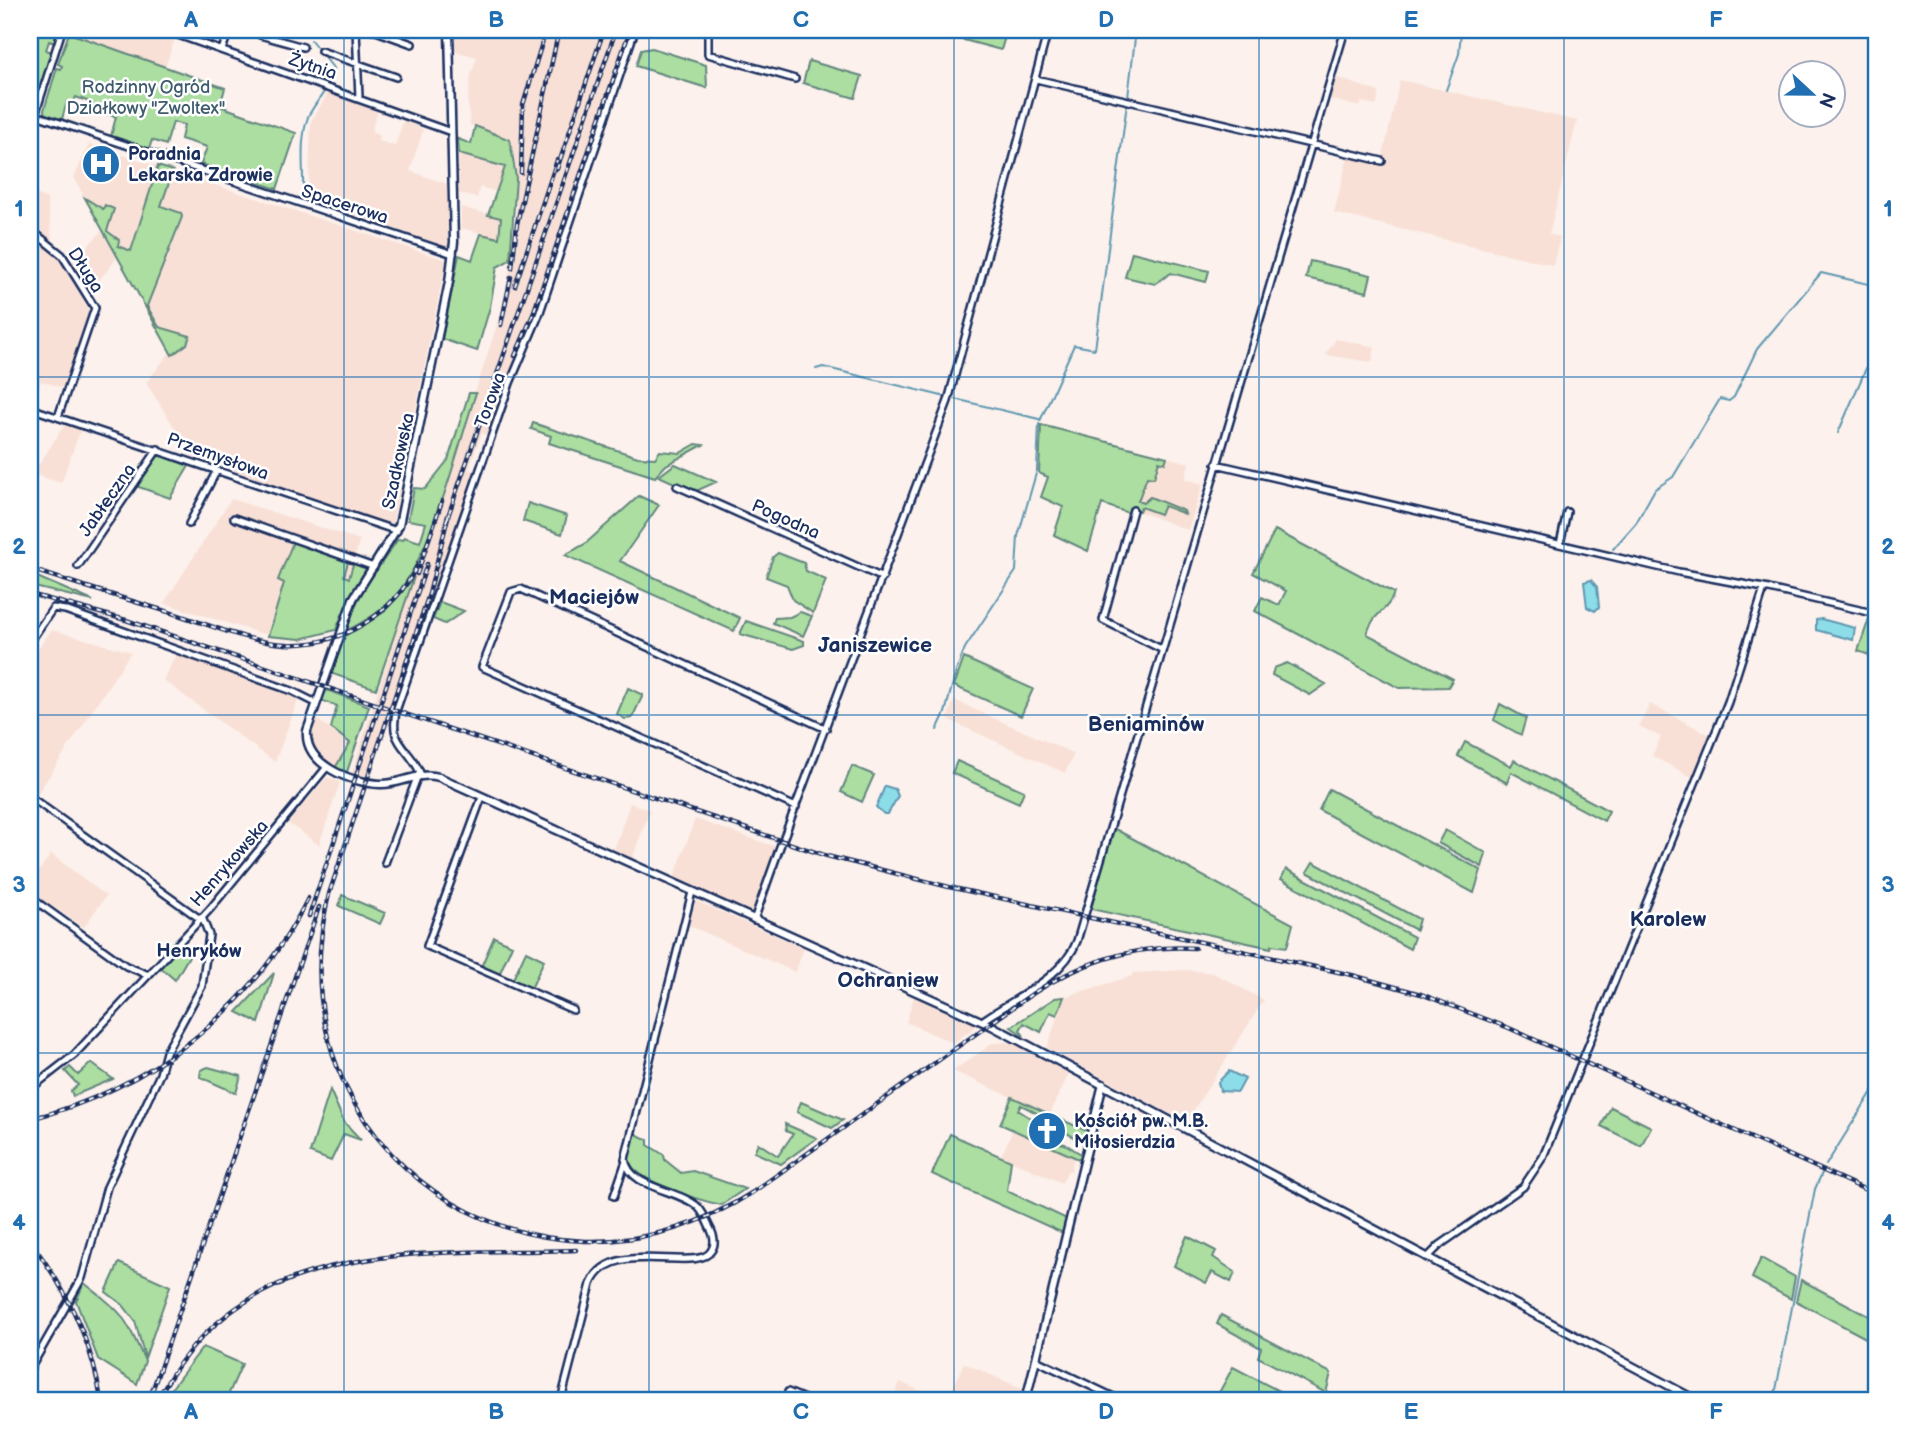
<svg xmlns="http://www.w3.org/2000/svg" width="1907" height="1430" font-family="'Balsamiq Sans',sans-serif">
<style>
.built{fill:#f8e0d6}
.green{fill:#abdea0;stroke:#63867f;stroke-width:2}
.water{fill:#8ddde9;stroke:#5f97b1;stroke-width:2}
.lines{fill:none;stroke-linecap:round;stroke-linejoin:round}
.stream{stroke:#5f97b1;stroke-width:2}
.minor-casing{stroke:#1b2f5e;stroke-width:10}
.tertiary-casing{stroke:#1b2f5e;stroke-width:11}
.minor{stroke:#fff;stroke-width:5}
.tertiary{stroke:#fff;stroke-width:6}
.rail-casing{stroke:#1b2f5e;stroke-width:4.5}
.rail{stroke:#fff;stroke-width:2;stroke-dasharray:5;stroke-linecap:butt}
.grid{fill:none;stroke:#1f6fb2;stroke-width:2;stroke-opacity:0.55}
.labels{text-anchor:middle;stroke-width:5;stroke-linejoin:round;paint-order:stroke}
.street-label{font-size:18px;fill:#1b2f5e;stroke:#fff}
.park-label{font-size:18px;fill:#3f5b6e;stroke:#fff}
.poi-label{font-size:18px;font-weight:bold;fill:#1b2f5e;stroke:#fff;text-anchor:start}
.neighbourhood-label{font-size:19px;font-weight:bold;fill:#1b2f5e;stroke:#fff}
.quarter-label{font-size:21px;font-weight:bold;fill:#1b2f5e;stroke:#fff}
.neatline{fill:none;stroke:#1f6fb2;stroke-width:2.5}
.grid-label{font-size:23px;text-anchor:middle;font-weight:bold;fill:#1f6fb2}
</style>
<rect width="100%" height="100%" fill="#fcf1ec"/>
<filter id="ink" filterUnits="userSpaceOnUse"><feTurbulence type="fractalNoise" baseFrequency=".0143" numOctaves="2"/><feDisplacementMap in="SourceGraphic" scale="14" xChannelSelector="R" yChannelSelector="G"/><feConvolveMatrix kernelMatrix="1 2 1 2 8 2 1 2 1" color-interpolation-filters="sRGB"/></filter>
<g filter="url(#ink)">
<!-- built -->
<path class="built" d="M70 30H149L175 39 165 67 69 33Z
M455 30H584L592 34 594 30H633L532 326 488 435 482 433 475 451 469 469 478 472 441 566 369 779 352 773 414 577 384 612 343 637 344 632 387 604 415 566 429 534 507 294 516 211 515 162 510 140 470 125 468 101 471 74 477 57 455 51Z
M1335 77 1379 92 1377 105 1361 102 1360 107 1328 99Z
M1400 80 1577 121 1549 234 1560 237 1553 265 1334 213 1348 156 1381 164Z
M328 93 378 110 371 132 380 136 379 141 395 146 404 119 423 130 410 171 447 184 448 247 308 199 311 122Z
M89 144 446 260 392 525 193 456 146 383 170 352 74 178Z
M459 154 505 167 497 192 480 187 477 198 458 193Z
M30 191 47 199 52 239 89 311 63 388 41 381 33 405 30 404Z
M461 207 502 218 499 238 461 228Z
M102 231 117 258 90 292 72 263Z
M1336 339 1375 347 1372 362 1325 355Z
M65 424 81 429 61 483 33 474Z
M1151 453 1189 463 1185 479 1203 484 1188 530 1135 510Z
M231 499 360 540 330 632 282 637 259 633 164 603Z
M52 630 131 652 30 805V659Z
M178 651 283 690 298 700 275 762 163 680Z
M954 700 1074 754 1065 773 947 719Z
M1650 704 1710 735 1694 778 1652 756 1661 737 1639 726Z
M315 718 350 743 335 768 314 746 312 735Z
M327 777 340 782 319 845 288 823Z
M630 803 650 810 632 859 614 850Z
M695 819 776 847 753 914 674 878Z
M51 854 106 896 84 927 30 892V883Z
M696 901 804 948 795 972 688 925Z
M1185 970 1213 973 1264 1000 1186 1122 1047 1048 1064 997 1132 976V973Z
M914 997 978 1025 953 1043 906 1022Z
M1012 1042 1069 1073 1050 1114 953 1071 993 1043Z
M1013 1130 1074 1157 1071 1171 1068 1170 1062 1183 1001 1156Z
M964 1363 1025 1390 1023 1400H947Z
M900 1382 943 1400H892Z"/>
<!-- green -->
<path class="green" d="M30 30H59L55 43 49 41 46 50 52 52 32 109 30 108Z
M947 30H1007L1001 50 945 35Z
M69 33 225 88 220 106 296 133 277 189 201 164 207 147 181 139 184 125 173 122 166 145 152 140 149 149 111 136 116 117 91 109 92 103 76 97 73 103 67 102 62 119 80 128 45 116 44 110 57 68 61 69 62 66 58 64Z
M652 48 706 65 707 88 636 66 641 50Z
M809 61 862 76 855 98 803 83Z
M475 126 510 140 516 178 510 260 497 267 490 307 477 351 442 339 459 255 472 260 481 234 499 238 501 218 488 215 505 167 459 154 458 139 471 144Z
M158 166 173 171 161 206 181 213 182 217 147 306 159 327 190 336 187 344 172 355 85 198 103 209 105 205 114 209 107 231 119 240 118 246 131 251Z
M1132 252 1209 271 1206 282 1171 273 1155 284 1125 277Z
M1310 261 1371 275 1367 292 1306 278Z
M469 393H476C457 449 435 544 400 590 385 610 366 621 344 632L361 593 398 539 403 540 404 537 420 542 426 523 408 520 414 488 425 489 448 460Z
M533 423 638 457 655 458 660 451 680 453 696 444 703 445 666 465 655 477 549 443 551 436 531 429Z
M1041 425 1167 457 1165 463 1159 461 1154 478 1147 477 1138 501 1143 503 1150 497 1184 511 1185 514 1164 506 1160 514 1141 507 1139 511 1129 508 1128 513 1102 504 1088 551 1054 535 1063 507 1041 497 1048 477 1039 473Z
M160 454 189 466 170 498 136 486Z
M675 464 716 482 694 492 659 476Z
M639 496 659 505 620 561 740 618 734 631 565 555 585 544Z
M528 503 567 516 562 534 523 521Z
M1275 530 1394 593C1388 612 1373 612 1367 634L1453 679 1448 687 1399 688 1255 611 1262 597 1279 605 1286 591 1253 573Z
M293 542 348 562 344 576 349 578 354 561 366 565V570L349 598 336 630 301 639 268 636 284 583 278 580Z
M778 553 804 563 806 571 826 580 813 613 793 600 787 585 766 577 773 557Z
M30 574 93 601 30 586Z
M414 577 376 689 330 673 343 637 384 612Z
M440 602 464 611 445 624 433 619Z
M800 612 812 616 803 636 773 623 775 618 790 617Z
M1870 616 1877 618V658L1858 651Z
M746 621 804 641V645L793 649 740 634Z
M964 658 1033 689 1021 716 954 686Z
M1287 663 1326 684 1310 695 1272 675 1274 668Z
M628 688 643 695 632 718 625 719 617 714Z
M324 689 369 706 347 772 335 768 350 743 331 728 337 706 320 700Z
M1500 704 1526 718 1521 735 1494 720Z
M1465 742 1511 766 1514 760 1609 811 1604 821 1511 772 1507 783 1458 756Z
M957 761 1024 791 1019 803 952 773Z
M852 766 874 775 862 802 841 792Z
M1329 789 1481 870 1474 893 1319 810Z
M1113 828 1293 924 1287 947 1272 945 1271 948 1091 909Z
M1445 830 1486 853 1482 867 1438 843Z
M1313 862 1419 919 1416 930 1307 872Z
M1286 869 1414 937 1410 949 1281 879Z
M342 895 385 913 380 924 339 906Z
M494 937 512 945 499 975 481 967Z
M178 948 189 956 175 980 160 967Z
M526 951 544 960 531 989 512 981Z
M274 973 259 1023 237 1012Z
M1064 997 1057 1015 1050 1012 1041 1032 1024 1023 1020 1030 1024 1036 1011 1027 1055 998Z
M91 1063 113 1079 73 1096 71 1091 78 1085 65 1071 70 1067 78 1075Z
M208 1067 241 1076 236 1093 200 1077 201 1070Z
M330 1090 344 1122 361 1140 344 1134 331 1161 310 1153Z
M1012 1097 1089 1132 1085 1147 1084 1143C1060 1131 1046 1116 1021 1105L1018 1110 1035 1121 1032 1133 1036 1139 1065 1144 1081 1154 1083 1151 1081 1160 1000 1124Z
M801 1102 843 1120 832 1128 797 1112Z
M1611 1107 1651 1127 1641 1146 1601 1126Z
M785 1124 817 1138 781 1164 754 1152 758 1143 778 1156 793 1134 786 1131Z
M634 1133 648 1140V1145L664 1155 665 1160 681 1173 693 1171 745 1189 721 1205C699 1200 633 1181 628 1159Z
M950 1134 1011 1161 1007 1191 1067 1219 1063 1233 932 1174Z
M1187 1236 1216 1251 1213 1257 1235 1272 1231 1282 1212 1272 1206 1283 1174 1266Z
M1761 1258 1795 1277 1791 1299 1752 1278Z
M119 1263 170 1286 145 1358 135 1321 123 1305 106 1292Z
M1801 1280 1877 1320V1344L1796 1301Z
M84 1283C124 1313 124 1315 145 1361L137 1384 98 1359 76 1301Z
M1221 1315 1331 1373 1326 1393 1258 1357 1261 1348 1217 1324Z
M203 1347 242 1364 226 1400H197L171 1389Z
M1233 1367 1296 1400H1215Z"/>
<!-- water -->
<path class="water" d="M1591 580 1597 587 1599 607 1595 611 1587 607 1584 582Z
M1821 619 1855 628 1853 640 1816 630V620Z
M885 786 895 789 898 796 888 814H884L876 807Z
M1229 1071 1245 1079 1238 1092 1220 1091 1218 1082Z"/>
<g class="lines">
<!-- stream -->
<path class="stream" d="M1446 90 1459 54 1461 30
M1128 97 1136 30
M303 194C304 169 299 142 308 117 315 101 332 87 334 69L311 40
M816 369 823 367 946 397
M955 399 1039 419
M1040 421 1074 345 1095 349 1127 103
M1838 433 1877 343
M1613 549 1636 523 1655 489 1673 477 1720 399 1729 401 1734 397 1757 349 1821 273 1877 286
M937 730 945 713 956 671 965 648 1016 571 1018 536 1037 470 1039 424
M1826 1165 1877 1084
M1774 1400 1815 1189 1822 1173"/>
<defs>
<path id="minor" d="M164 30 451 132
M262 30 260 35 303 47
M356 30 359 97
M373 30 412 44
M708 30V54L795 79
M222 50 229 30
M321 51 396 77
M1036 79 1382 161
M30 113 453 254
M35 115 62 30
M30 229 62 255 95 308 58 417
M30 408 397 531
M1216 464 1679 572 1769 589 1877 614
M677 486 883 578
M1133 510 1103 620 1161 649
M234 518 374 567
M189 524 216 472
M1560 544 1567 512
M78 566 158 449
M30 642 53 608 65 610 292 691 316 703
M421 775C410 746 387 746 397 708L510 383 539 315 635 30
M482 797 427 946 573 1010
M33 799 200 919
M796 807 482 667 511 592 521 589 826 729
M784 837 948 401 1048 30
M385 863 418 775
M30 897 126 966 149 975
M754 920 781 844
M982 1021C1013 999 1063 978 1077 941L1345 30
M30 1089 74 1055 210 909 327 767
M614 1196 625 1164
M1427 1258 1440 1245 1523 1187 1543 1157 1728 702 1764 589
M1036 1360 1120 1400
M30 1369 82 1278 107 1187 160 1074 166 1052 202 986 209 935 202 917
M788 1392 807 1400
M561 1400 591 1284C610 1236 697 1274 711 1251 717 1243 713 1233 709 1226 706 1219 703 1212 698 1207 679 1189 629 1189 625 1159L692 892"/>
<path id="tertiary" d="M449 30 454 242 449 282 399 525 353 599 307 731C304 765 352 783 380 784 401 785 417 771 439 777L992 1026 1696 1400
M1026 1400 1103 1084"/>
</defs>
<!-- minor casing -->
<use href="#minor" class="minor-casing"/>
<!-- tertiary casing -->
<use href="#tertiary" class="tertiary-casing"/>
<!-- minor -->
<use href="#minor" class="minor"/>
<!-- tertiary -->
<use href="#tertiary" class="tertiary"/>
<defs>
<path id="rail" d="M557 169 604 30
M521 173 523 105 546 30
M512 268 517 224 558 34
M515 286 557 160
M501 325 511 277
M515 356 532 317 630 30
M449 513 429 594 329 894C266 1150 534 1333 753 1192L1032 994C1081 962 1136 944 1195 948
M446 522 616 30
M30 569C77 584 125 599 172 613 208 624 247 642 285 644 342 647 394 614 418 564
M417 574 442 501
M30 594 126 620 827 856 949 887 1352 975 1421 994 1509 1028 1877 1195
M309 916 427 564
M30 1119C150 1089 253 1010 308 898
M30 1241C66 1288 92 1341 101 1400
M149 1400 319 907
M157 1400C245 1234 417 1255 576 1250"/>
</defs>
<!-- rail casing -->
<use href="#rail" class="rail-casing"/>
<!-- rail -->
<use href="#rail" class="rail"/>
</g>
</g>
<!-- grid -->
<path class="grid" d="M344 30V1400M649 30V1400M954 30V1400M1259 30V1400M1564 30V1400M30 377H1877M30 715H1877M30 1053H1877"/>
<!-- icons -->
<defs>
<symbol id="hospital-disc" viewBox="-11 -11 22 22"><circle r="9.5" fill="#1f6fb2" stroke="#fff"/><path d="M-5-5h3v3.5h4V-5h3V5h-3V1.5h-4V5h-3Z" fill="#fff"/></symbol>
<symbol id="church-disc" viewBox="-11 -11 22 22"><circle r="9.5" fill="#1f6fb2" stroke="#fff"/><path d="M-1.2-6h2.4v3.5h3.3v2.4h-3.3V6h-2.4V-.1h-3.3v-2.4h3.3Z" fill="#fff"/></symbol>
</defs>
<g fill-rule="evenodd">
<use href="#hospital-disc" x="79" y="142" width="44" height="44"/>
<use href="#church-disc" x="1025" y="1109" width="44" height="44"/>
</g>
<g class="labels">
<!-- street labels -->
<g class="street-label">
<text transform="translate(313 66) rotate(19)" y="6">Żytnia</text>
<text transform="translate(345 204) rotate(18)" y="6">Spacerowa</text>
<text transform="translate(86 270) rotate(57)" y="6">Długa</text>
<text transform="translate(490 400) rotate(-70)" y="6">Torowa</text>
<text transform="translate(218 456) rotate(20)" y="6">Przemysłowa</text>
<text transform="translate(398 461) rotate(-78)" y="6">Szadkowska</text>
<text transform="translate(107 500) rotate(-55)" y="6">Jabłeczna</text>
<text transform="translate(786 519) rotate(24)" y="6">Pogodna</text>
<text transform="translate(229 863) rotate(-49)" y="6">Henrykowska</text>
</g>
<!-- park labels -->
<g class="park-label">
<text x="146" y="93">Rodzinny Ogród<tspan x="146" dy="21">Działkowy "Zwoltex"</tspan></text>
</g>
<!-- poi labels -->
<g class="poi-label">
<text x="128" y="160">Poradnia<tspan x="128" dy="21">Lekarska Zdrowie</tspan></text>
<text x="1074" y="1127">Kościół pw. M.B.<tspan x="1074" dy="21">Miłosierdzia</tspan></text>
</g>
<!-- neighbourhood labels -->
<g class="neighbourhood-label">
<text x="199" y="957">Henryków</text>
</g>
<!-- quarter labels -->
<g class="quarter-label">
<text x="594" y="604">Maciejów</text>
<text x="875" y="652">Janiszewice</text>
<text x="1146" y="731">Beniaminów</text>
<text x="1668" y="926">Karolew</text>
<text x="888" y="987">Ochraniew</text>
</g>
</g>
<!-- margin -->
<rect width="1907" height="1430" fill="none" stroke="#fff" stroke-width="77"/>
<!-- north arrow -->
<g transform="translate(1812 94) rotate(112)"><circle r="33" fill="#ffffff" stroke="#a4acbf" stroke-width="2"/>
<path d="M0-5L12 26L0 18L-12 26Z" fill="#1f6fb2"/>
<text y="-10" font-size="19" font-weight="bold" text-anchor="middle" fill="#1b2f5e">N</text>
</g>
<rect x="38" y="38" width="1830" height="1354" class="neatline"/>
<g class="grid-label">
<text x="191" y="27">A</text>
<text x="496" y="27">B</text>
<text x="801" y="27">C</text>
<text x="1106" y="27">D</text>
<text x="1411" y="27">E</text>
<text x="1716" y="27">F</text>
<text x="19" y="216">1</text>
<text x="1888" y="216">1</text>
<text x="19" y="554">2</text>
<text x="1888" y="554">2</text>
<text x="19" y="892">3</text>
<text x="1888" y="892">3</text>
<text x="19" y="1230">4</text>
<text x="1888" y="1230">4</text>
<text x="191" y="1419">A</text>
<text x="496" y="1419">B</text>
<text x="801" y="1419">C</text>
<text x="1106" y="1419">D</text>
<text x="1411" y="1419">E</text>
<text x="1716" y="1419">F</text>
</g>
</svg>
